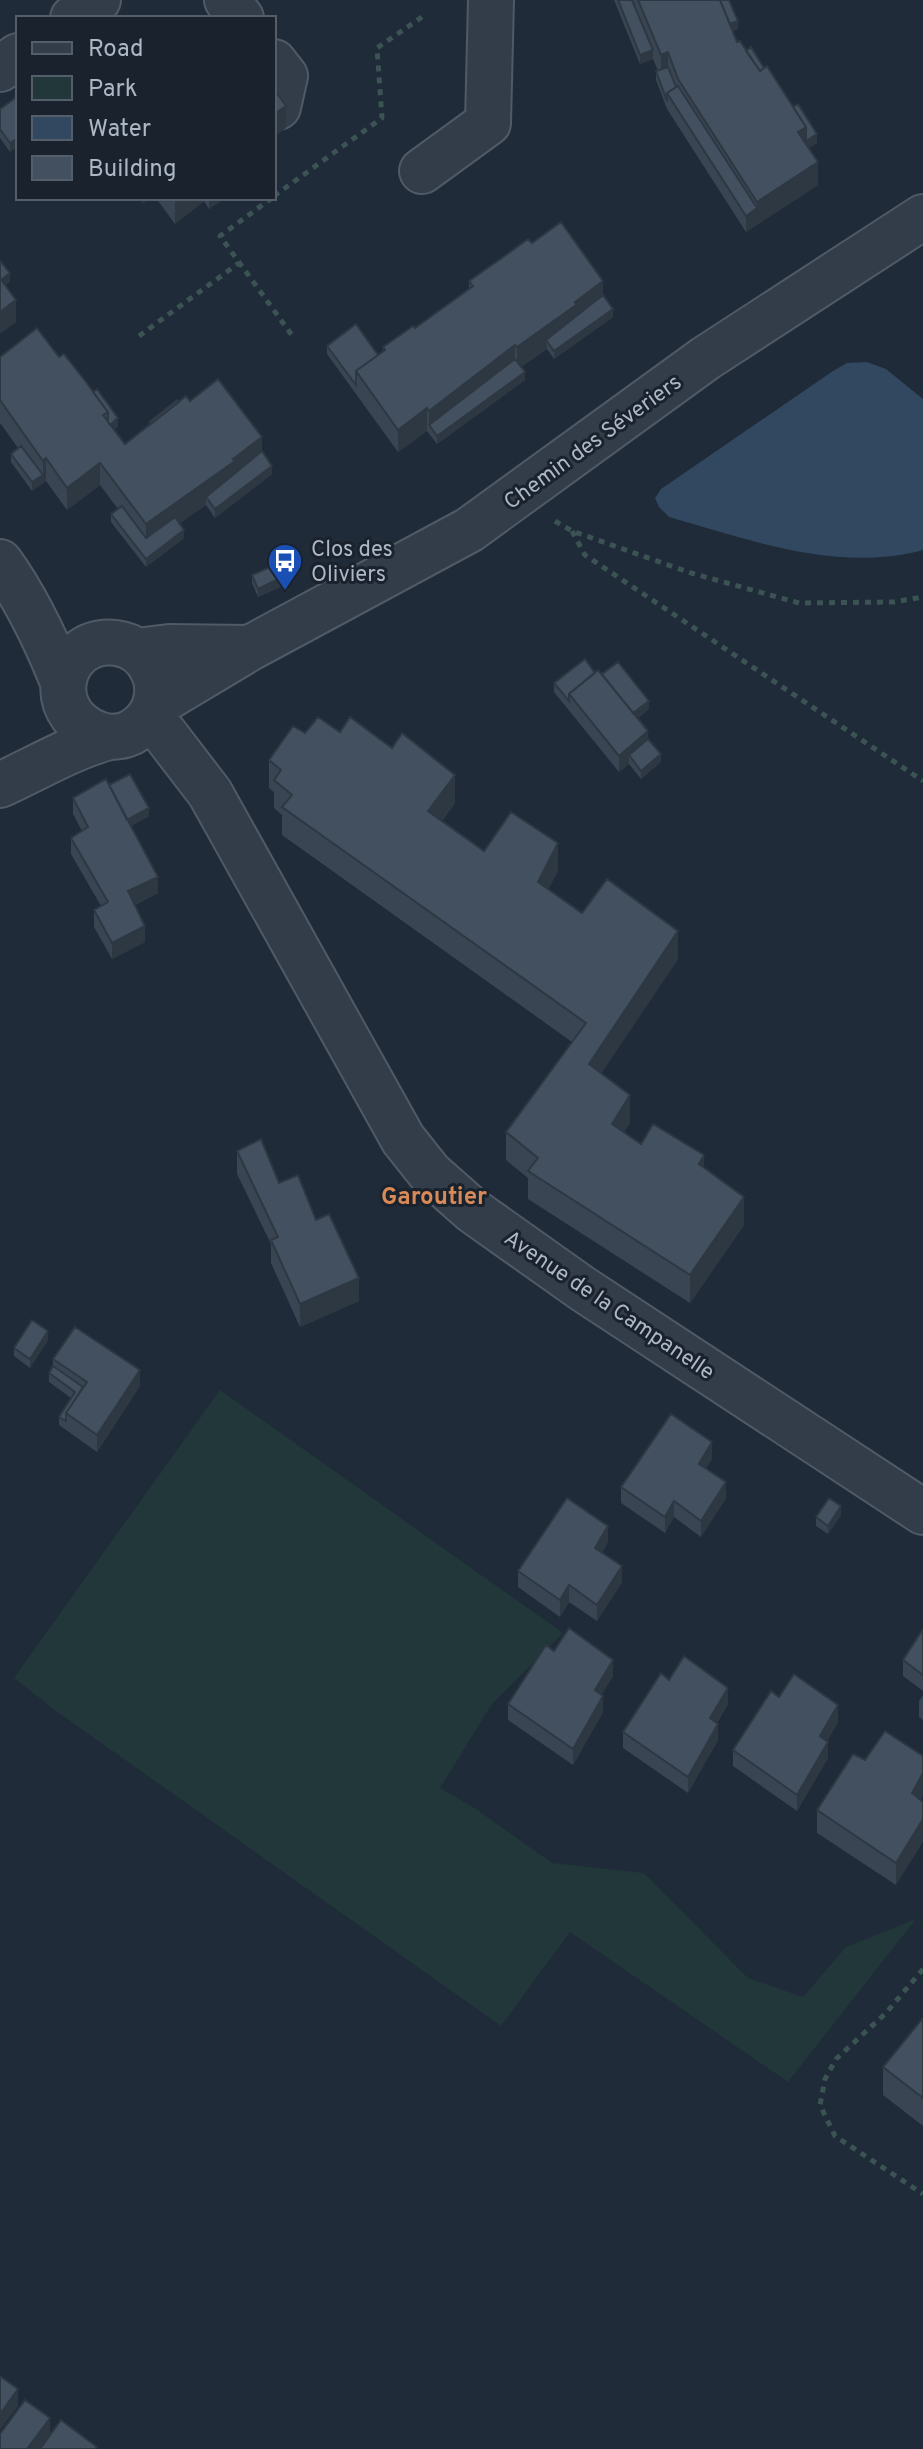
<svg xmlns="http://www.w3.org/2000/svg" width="923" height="2449" font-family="Overpass,sans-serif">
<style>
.green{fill:#213739}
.water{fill:#324760}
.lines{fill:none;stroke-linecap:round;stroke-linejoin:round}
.minor-casing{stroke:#505a66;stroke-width:48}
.path{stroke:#3c5354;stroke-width:5;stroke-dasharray:6 6;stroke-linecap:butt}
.minor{stroke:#333d49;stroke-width:44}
.wall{fill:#394553}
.shaded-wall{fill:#2e3843}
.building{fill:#425060;stroke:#2e3843;stroke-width:2}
.labels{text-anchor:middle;stroke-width:6;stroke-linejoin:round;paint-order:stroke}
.street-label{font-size:22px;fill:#adb7c5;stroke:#19222d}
.poi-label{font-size:22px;fill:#adb7c5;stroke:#19222d;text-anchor:start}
.neighbourhood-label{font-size:24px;font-weight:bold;fill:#d78957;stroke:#19222d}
</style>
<rect width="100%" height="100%" fill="#1f2b38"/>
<!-- green -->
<path class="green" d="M220 1390 563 1633 492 1704 440 1788 476 1809 552 1863 644 1873 748 1978 803 1997 846 1947 916 1919 788 2082 570 1932 501 2026 56 1711 14 1678Z"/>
<!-- water -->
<path class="water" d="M867 362 886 369 923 399V550C839 573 750 540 669 517L659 507 655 498 661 489 833 371 847 363Z"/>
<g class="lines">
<defs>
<path id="minor" d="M227 0 241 18
M73 18 98 0
M274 62 285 76 278 107
M0 69 18 56
M422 171 488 123 491 0
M0 562C27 599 46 640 63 682
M137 651 169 647 250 648
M155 705 250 648 469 530 706 358 923 217
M148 718 164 733 210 793 403 1139 430 1173 473 1211 583 1289 923 1512
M0 785C35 769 70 748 106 738 112 736 119 737 125 735 134 732 143 725 149 717 158 704 160 685 153 671 146 655 132 645 116 643 56 636 39 723 109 737"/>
</defs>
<!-- minor casing -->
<use href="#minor" class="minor-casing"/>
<!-- path -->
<path class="path" d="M274 196 382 118 377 48 422 17
M272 198 220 236 294 338
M139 336 239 263
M555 521 572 531 691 573 799 603 894 602 923 597
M572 531 585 555 923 781
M923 1969 886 2013 836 2059 825 2079 820 2105 835 2136 923 2194"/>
<!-- minor -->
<use href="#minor" class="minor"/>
</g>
<!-- wall -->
<path class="wall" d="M614 0H729L738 29 733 31 737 42 764 68 817 143 809 148 818 185 746 232 667 109 656 80V71H658L653 59 640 64Z
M18 96 10 152 0 138V109Z
M156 198H225L209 209 204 201 175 224Z
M532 243 603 295 613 317 554 359 547 349 521 367 525 380 437 444 427 431 398 452 327 354V346L378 355 383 351V347L415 328 469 289V281Z
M0 357H59L118 426 114 430 125 444 149 425V422L179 402 190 401 262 451 272 474 215 518 206 505 180 523 184 538 146 567 111 522V514L118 509 100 485 67 510 46 481 32 491 11 462V454L18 448 1 424 0 425Z
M252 575 285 585 258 597 252 583Z
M595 673 602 674 649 709 638 718 661 762 641 779 629 764 619 772 554 692V683Z
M340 732 455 803 442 821 484 851 558 871 548 889 582 913 678 959 601 1073 630 1123 624 1132 641 1144 704 1167 744 1225 690 1303 528 1199V1178L506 1160V1132L572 1042 282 835V815L274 808V792L269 788V760L305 733Z
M109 785 149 816 131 826 158 893 135 905 145 942 112 959 94 927V910L101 906 71 854V838L82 831 73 814V798Z
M237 1151 279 1183 316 1220 359 1301 300 1327 271 1263V1244L237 1174Z
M48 1340 30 1368 14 1356V1348Z
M53 1359 140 1386 97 1452 59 1425V1417L71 1398 49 1382V1373L53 1366Z
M712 1459 706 1468 726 1498 701 1537 674 1517 665 1533 621 1503V1487Z
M841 1515 828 1534 816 1526V1517Z
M608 1542 602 1553 622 1582 597 1621 569 1602 560 1617 518 1587V1571Z
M923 1629V1691L903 1676V1660Z
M554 1651 613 1676 601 1695 603 1712 573 1765 508 1720V1704Z
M669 1680 728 1704 717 1723 718 1740 688 1793 623 1748V1732Z
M923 1695V1720L919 1717V1701Z
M779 1697 838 1722 827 1741 828 1758 797 1811 733 1766V1750Z
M921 1800 896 1885 817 1833V1810Z
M923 2018V2126L883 2095V2067Z"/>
<!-- shaded-wall -->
<path class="shaded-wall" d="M738 21V29L724 34V26Z
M653 50V59L640 64V55Z
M668 52V75L661 78V55Z
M286 106V128L274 137V114Z
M806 127 817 134V143L798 155V132Z
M18 138V146L10 152V143Z
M818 162V185L746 232V216L757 208V202Z
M142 198H150L142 204Z
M179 198H203L204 201 175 224V202Z
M213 198H225L209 209V201Z
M10 273V282L0 289V281Z
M603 281V304L546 340 547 349 517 370V347Z
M16 300V322L0 334V312Z
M613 309V317L554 359V351Z
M515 345V367L429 425V411Z
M525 372V380L437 444V436Z
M427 408V431L398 452V430Z
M118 418V426L108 435V426Z
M262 437V460L206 497V505L146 547V524Z
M46 458V481L32 491V482L43 475V461Z
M100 463V485L67 510V488Z
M272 466V474L215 518V509Z
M184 530V538L146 567V559Z
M285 576V585L258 597V589Z
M649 701V709L629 725V716Z
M648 731V747L629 755V764L619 772V756Z
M661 754V762L641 779V771Z
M455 775V803L428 839V811Z
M149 808V816L126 829V820Z
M558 843V871L538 910V882Z
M158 877V893L128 908V891Z
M145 926V942L112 959V943Z
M678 931V959L589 1092V1064Z
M630 1095V1123L612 1152V1124Z
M704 1155V1183L699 1164Z
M744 1197V1225L690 1303V1275Z
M359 1278V1301L300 1327V1304Z
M48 1331V1340L30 1368V1359Z
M140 1370V1386L97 1452V1435Z
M712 1442V1459L699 1480V1464Z
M726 1482V1498L701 1537V1521Z
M674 1501V1517L665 1533V1517Z
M841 1506V1515L828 1534V1526Z
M608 1526V1542L595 1564V1548Z
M622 1566V1582L597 1621V1605Z
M569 1585V1602L560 1617V1600Z
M613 1660V1676L595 1706V1690Z
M728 1688V1704L710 1735V1718Z
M603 1696V1712L573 1765V1749Z
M838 1705V1722L820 1752V1736Z
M718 1724V1740L688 1793V1777Z
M828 1742V1758L797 1811V1795Z
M923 1773V1796L912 1816V1793Z
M923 1819V1842L896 1885V1863Z
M18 2389V2406L0 2430V2414Z
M50 2418V2434L39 2449H27Z"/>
<!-- building -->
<path class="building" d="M618 0H632L653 50 640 55Z
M638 0H720L737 42 740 41 760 71 767 66 806 127 798 132 818 162 757 202 678 79 668 52 661 55Z
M720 0H729L738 21 730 24Z
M751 47 764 68 760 71 746 51Z
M668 67 676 87 667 93V101L656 71Z
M678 86 757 208 746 216 667 93Z
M274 89 286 106 274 114Z
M18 96V138L10 143 0 129V109Z
M798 104 817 134 806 141V127L793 107Z
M561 222 603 281 575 302 576 305 517 347 515 345 429 411 427 408 398 430 356 371 385 350 383 347 413 326 415 328 473 286 469 281 499 260 528 239 532 243Z
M0 261 10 273 1 280 0 278Z
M0 278 16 300 0 312Z
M603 295 613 309 554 351 546 340Z
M356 324 378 355 356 371V385L327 346Z
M37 328 59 357 64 354 86 382 108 412 103 415 125 444 186 396 190 401 218 379 262 437 233 459 235 461 146 524 100 463 67 488 46 458 43 461 0 400V357Z
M515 359 525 372 437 436 429 425Z
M97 389 118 418 110 425 108 422V412L93 392Z
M177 400 179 402 151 424 149 422Z
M21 446 43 475 32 482 11 454Z
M262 451 272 466 215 509 206 497Z
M122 506 146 538 175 517 184 530 146 559 111 514Z
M279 563 285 576 258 589 252 575Z
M585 659 595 673 569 694V701L554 683Z
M618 662 649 701 633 713 602 674Z
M598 670 648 731 619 756 569 694Z
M318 717 340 732 350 717 392 748 402 733 455 775 428 811 484 851 511 812 558 843 538 882 582 913 607 879 678 931 589 1064 630 1095 612 1124 641 1144 653 1124 704 1155 699 1164 744 1197 690 1275 528 1171 538 1158 506 1132 586 1023 282 807 292 795 274 780 281 770 269 760 293 726 305 733Z
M648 739 661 754 641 771 629 755Z
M130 774 149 808 127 820 109 785Z
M106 779 158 877 128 891 145 926 112 943 94 910 108 902 71 838 88 827 73 798Z
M261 1139 279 1183 298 1175 316 1220 329 1214 359 1278 300 1304 271 1240 278 1237 237 1151Z
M32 1320 48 1331 30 1359 14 1348Z
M75 1327 140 1370 97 1435 66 1413 87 1382 53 1359Z
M53 1366 83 1387 66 1413V1421L59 1417 75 1392 49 1373Z
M671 1414 712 1442 699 1464 726 1482 701 1521 674 1501 665 1517 621 1487Z
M567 1498 608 1526 595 1548 622 1566 597 1605 569 1585 560 1600 518 1571Z
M829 1498 841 1506 828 1526 816 1517Z
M569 1628 613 1660 595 1690 603 1696 573 1749 508 1704 546 1645 554 1651Z
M923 1629V1675L903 1660Z
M684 1656 728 1688 710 1718 718 1724 688 1777 623 1732 661 1673 669 1680Z
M794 1674 838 1705 820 1736 828 1742 797 1795 733 1750 771 1691 779 1697Z
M885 1731 923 1756V1773L912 1793 923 1802V1819L896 1863 817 1810 853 1754 865 1760Z
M923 2018V2098L883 2067Z
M0 2376 18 2389 0 2414Z
M25 2400 50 2418 27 2449H0V2434Z
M61 2420 97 2447 95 2449H40Z"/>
<!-- icons -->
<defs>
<symbol id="bus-pin" viewBox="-11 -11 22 30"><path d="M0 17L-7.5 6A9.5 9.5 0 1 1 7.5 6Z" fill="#1a4fb4" stroke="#19222d"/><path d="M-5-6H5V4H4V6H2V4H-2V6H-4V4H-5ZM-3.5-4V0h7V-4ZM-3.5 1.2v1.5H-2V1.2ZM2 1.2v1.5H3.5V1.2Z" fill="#fff"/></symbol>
</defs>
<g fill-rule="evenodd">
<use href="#bus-pin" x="265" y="541" width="40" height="54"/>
</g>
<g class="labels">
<!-- street labels -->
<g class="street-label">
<text transform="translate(592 441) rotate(-36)" y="8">Chemin des Séveriers</text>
<text transform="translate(610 1304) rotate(34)" y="8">Avenue de la Campanelle</text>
</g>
<!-- poi labels -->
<g class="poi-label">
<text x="311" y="556">Clos des<tspan x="311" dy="25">Oliviers</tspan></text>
</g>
<!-- neighbourhood labels -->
<g class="neighbourhood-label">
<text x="434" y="1204">Garoutier</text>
</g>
</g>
<!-- legend -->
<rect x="16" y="16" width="260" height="184" fill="#19222d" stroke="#545e6a" stroke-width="2"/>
<rect x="32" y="42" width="40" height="12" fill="#333d49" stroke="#545e6a" stroke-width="2"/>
<text x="88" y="56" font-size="24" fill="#adb7c5">Road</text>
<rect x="32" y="76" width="40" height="24" fill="#213739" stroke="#545e6a" stroke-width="2"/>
<text x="88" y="96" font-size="24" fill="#adb7c5">Park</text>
<rect x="32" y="116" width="40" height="24" fill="#324760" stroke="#545e6a" stroke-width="2"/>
<text x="88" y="136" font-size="24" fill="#adb7c5">Water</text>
<rect x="32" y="156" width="40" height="24" fill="#425060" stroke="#545e6a" stroke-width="2"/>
<text x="88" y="176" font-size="24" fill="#adb7c5">Building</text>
</svg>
